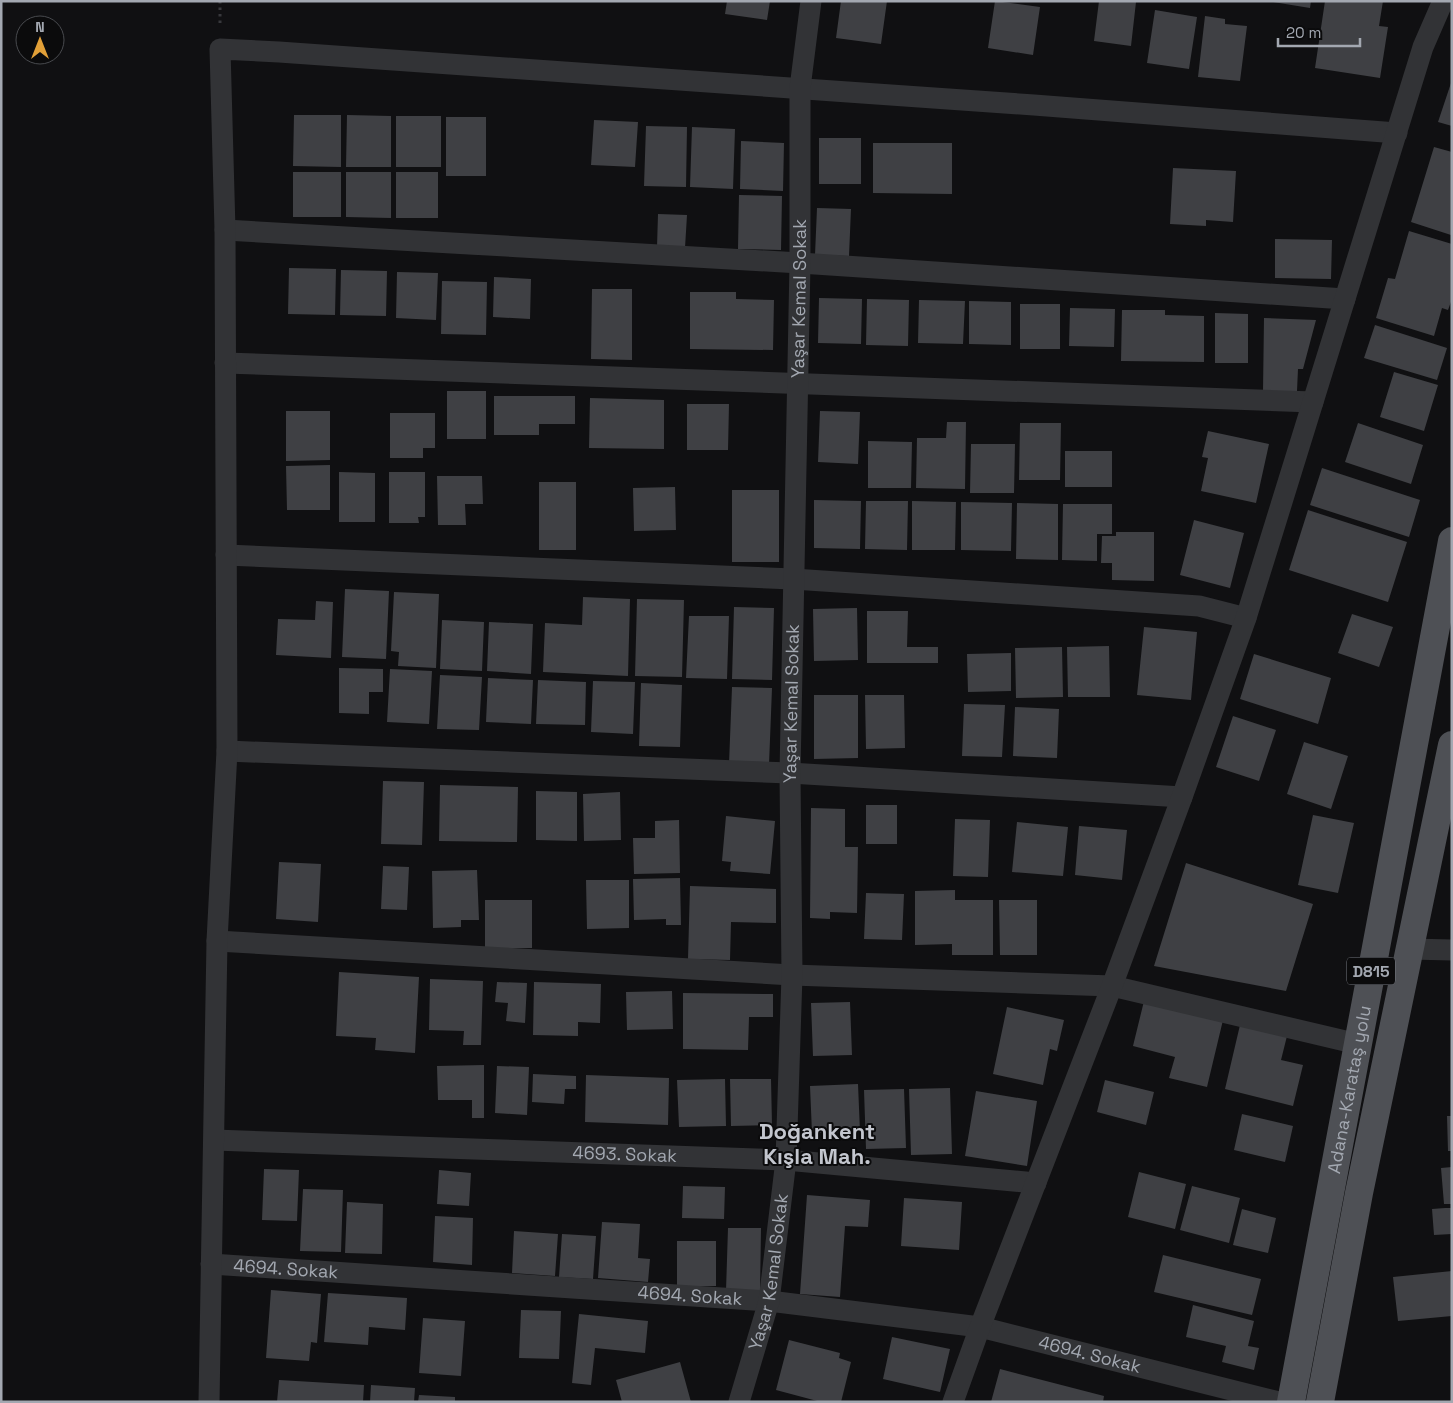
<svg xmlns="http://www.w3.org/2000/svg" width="1453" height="1403" font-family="'Space Grotesk',sans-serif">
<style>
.building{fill:#3f4044}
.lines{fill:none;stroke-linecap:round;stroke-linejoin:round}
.path{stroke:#38393d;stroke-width:3;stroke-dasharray:2.5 4;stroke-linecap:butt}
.minor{stroke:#323336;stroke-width:21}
.primary{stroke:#4e5055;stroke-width:28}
.labels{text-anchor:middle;stroke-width:4;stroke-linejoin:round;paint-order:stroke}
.shield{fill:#0b0b0c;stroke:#757980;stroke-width:1}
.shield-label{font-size:16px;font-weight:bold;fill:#a3a8b1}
.street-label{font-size:18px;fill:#a3a8b1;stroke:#0b0b0c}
.district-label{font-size:22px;font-weight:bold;fill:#c3c6ce;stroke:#0b0b0c}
</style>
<rect width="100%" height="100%" fill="#101012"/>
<!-- building -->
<path class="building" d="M727 1H770L767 20 725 14Z
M841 1H887L881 44 836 38Z
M995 1 1040 7 1033 55 988 48Z
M1099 1 1136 2 1131 46 1094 41Z
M1274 1H1311L1310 8 1273 2Z
M1325 1H1383L1379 26 1388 27 1380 78 1315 68Z
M1155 10 1197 17 1189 69 1147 63Z
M1205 16 1225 19V24L1247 26 1240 81 1198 77Z
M1451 83H1452V126L1438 122Z
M294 115H341V167L293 166Z
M347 115 391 116V167H346Z
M396 116H441V167H396Z
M446 117H486V176H446Z
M594 120 638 122 635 167 591 165Z
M646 126 687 127 686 187 644 186Z
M692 127 735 129 733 189 690 187Z
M819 138H861V184H819Z
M741 141 784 143 783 191 740 189Z
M873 143H952V194L873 193Z
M1434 147 1452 152 1451 235 1411 222Z
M1173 168 1236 171 1233 222 1206 220V226L1170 224Z
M293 172H341V217H293Z
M346 172H391V218L346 217Z
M396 172H438V218H396Z
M739 195 782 196 781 250 738 249Z
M817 208 851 209 849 256 815 255Z
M658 214 687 215 685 248 657 247Z
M1409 231 1452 244V299L1448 310 1442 308 1434 336 1376 318 1388 278 1395 279Z
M1275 239 1332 240 1331 279 1275 278Z
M289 268 336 269 335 315 288 314Z
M341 270 387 271 386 316 340 315Z
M397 272 438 273 436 320 396 318Z
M494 277 531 279 530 319 493 317Z
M442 281 487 282 486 335 441 334Z
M592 289H632V360L591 359Z
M690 292H736V299L774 300 773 350 690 349Z
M819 298 862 299 861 344 818 343Z
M867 299 909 300 908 346 866 345Z
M919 300 965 301 963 344 918 343Z
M969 301 1011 302V345L969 344Z
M1020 304H1060V349H1020Z
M1070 308 1115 309 1114 347 1069 346Z
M1122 310H1165V315L1204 316V362L1121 361Z
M1215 313 1248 314V363H1215Z
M1264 318 1316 320 1303 369H1298L1297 391H1263Z
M1375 325 1447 348 1437 380 1364 358Z
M1394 372 1438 385 1424 431 1380 417Z
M447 391H486V439H447Z
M494 396H575V424H539V435H494Z
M590 398 664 400V449L589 448Z
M687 404H729L728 450H687Z
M286 411H330V460L286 461Z
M820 411 860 412 858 464 818 462Z
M390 413H435V448H423V458H390Z
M947 422H966L965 489 916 488 917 438H946Z
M1020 423H1061L1060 480H1019Z
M1358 423 1423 445 1411 484 1345 462Z
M1208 431 1269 444 1256 503 1201 491 1208 458 1202 457Z
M868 441 912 442 911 488H868Z
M971 444H1015L1014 493H970Z
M1065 451H1112V487H1065Z
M330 465V510H287L286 466Z
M1322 468 1420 500 1409 537 1310 505Z
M339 472 375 473V522H339Z
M389 472H425V517H418L419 523H389Z
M437 476H482L483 504H465L466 525H438Z
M539 482H576V550H539Z
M675 487 676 530 634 531 633 488Z
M732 490H779V562H732Z
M814 500 861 501 860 549 814 548Z
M866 501H908L907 550 865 549Z
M912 501 956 502 955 550H912Z
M961 502 1012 503 1011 551 961 550Z
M1017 503 1058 504V560L1016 559Z
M1063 504H1112V534H1097V561L1062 560Z
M1308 510 1407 542 1388 602 1289 570Z
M1194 520 1244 533 1230 588 1180 575Z
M1116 532H1154V581L1112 580V563H1101L1102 536H1116Z
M345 589 389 591 386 659 342 657Z
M394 592 439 594 436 668 398 666 399 652 391 651Z
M583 597 630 599 628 676 543 672 545 623 582 625Z
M637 599 684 600 682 677 635 676Z
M316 601 333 602 331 658 276 655 278 619 315 620Z
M734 607 774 608 772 680 732 679Z
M857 608 858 660 814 661 813 609Z
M867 611H908L907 647H938V663H867Z
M1352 614 1393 627 1379 667 1338 653Z
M689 616H729L727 679 686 678Z
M442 620 484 622 482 671 440 669Z
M489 622 533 624 531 674 487 671Z
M1144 627 1197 632 1191 700 1137 695Z
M1109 646 1110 697H1068L1067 647Z
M1062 647 1063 697 1016 698 1015 648Z
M1011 653V691L968 692 967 654Z
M1254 654 1331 678 1318 724 1240 699Z
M339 668 383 669V692H369V714L339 713Z
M390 669 432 671 429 724 387 722Z
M440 675 482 677 479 730 437 729Z
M488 678 533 680 531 724 486 722Z
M538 680 586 682 585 725 536 724Z
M593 681 635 682 633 734 591 732Z
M641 683 682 685 680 747 639 746Z
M732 687 772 688 769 765 729 764Z
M814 695H858V758L814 759Z
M865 695H904L905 748 866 749Z
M964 704 1005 705 1002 757 962 756Z
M1015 707 1059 709 1057 758 1013 756Z
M1233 716 1276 730 1259 781 1216 767Z
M1304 742 1348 756 1331 809 1287 794Z
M383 781 424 782 422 845 381 844Z
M440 785 518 787 517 842 439 841Z
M536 791 577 792V841L536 840Z
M620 792 621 840 584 841 583 794Z
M866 805H897V844H866Z
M811 808 845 809V847H858L857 913 830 912V919L810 918Z
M1313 815 1354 823 1338 893 1298 885Z
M726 816 775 821 770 874 730 871 731 862 722 861Z
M955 819 990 820 988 877 953 876Z
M679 820 680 873 634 874 633 838H655V821Z
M1017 822 1068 827 1063 876 1012 872Z
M1079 826 1127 830 1122 880 1075 875Z
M279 862 321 864 318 922 276 919Z
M1186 863 1313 904 1286 991 1154 966Z
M383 866 409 867 407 910 381 909Z
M477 870 479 920H461V927L433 928 432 871Z
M680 878 681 925H666V919L634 920 633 879Z
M586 880H629V928L587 929Z
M690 886 776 889V923L731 922 730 960 688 959Z
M955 890V900H993V955H952V944L915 945V891Z
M866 893 904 894 902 940 864 939Z
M485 900H532V948H485Z
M999 900H1037V955H1000Z
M339 972 419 977 415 1053 375 1050 376 1038 336 1036Z
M430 979 483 981 481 1045H463L464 1031 429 1030Z
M497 982 527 983 525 1023 506 1021 508 1003 495 1002Z
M534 982 601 984 600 1023 578 1022V1036L533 1035Z
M672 991 673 1029 627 1030 626 992Z
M683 993 773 994V1017H749L748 1050 683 1049Z
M1144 1001 1223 1020 1207 1087 1169 1078 1175 1057 1133 1046Z
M850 1002 852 1055 813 1056 811 1003Z
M1007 1007 1064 1020 1057 1051 1050 1049 1043 1085 993 1074Z
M1240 1025 1287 1036 1281 1060 1303 1065 1293 1106 1225 1089Z
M484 1065V1118H472V1100H438L437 1066Z
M497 1066 529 1067 527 1115 495 1113Z
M533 1074 576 1076V1089H565L564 1104 532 1102Z
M586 1075 669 1078 668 1125 585 1122Z
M725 1079 726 1126 679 1127 677 1080Z
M730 1079H771L772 1125 731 1126Z
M1105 1080 1154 1092 1146 1125 1097 1112Z
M858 1084 860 1132 812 1133 810 1086Z
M950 1088 952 1154 911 1155 909 1089Z
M904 1089 906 1148 866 1149 864 1090Z
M976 1091 1037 1101 1027 1166 965 1156Z
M1242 1114 1293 1126 1285 1162 1234 1150Z
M1447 1116H1452V1151H1448Z
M1452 1167V1204H1444L1441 1168Z
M264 1169 299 1170 297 1221 262 1220Z
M439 1170 471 1173 469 1206 437 1204Z
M1139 1172 1186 1184 1175 1229 1128 1217Z
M683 1186 725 1187 724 1219 682 1218Z
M1192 1186 1240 1198 1229 1243 1180 1230Z
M303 1189 343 1190 341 1252 300 1251Z
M807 1195 870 1200 868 1227 845 1226 840 1297 800 1294Z
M904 1198 962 1202 959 1250 901 1246Z
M347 1202 383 1204 382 1254 345 1253Z
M1445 1208H1452V1234L1434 1235 1432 1209Z
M1242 1209 1276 1218 1268 1253 1233 1245Z
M435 1216 473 1218 472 1265 433 1262Z
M602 1222 640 1224 638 1258 650 1259 648 1282 598 1278Z
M728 1228H761L760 1292 726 1291Z
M514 1231 558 1234 555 1276 512 1273Z
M562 1234 596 1236 593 1279 559 1277Z
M677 1241H716V1286H677Z
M1163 1255 1261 1279 1252 1315 1154 1292Z
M1452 1271V1316L1398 1321 1393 1277Z
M271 1290 321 1294 317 1343 311 1342 309 1361 266 1358Z
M328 1293 407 1298 405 1330 369 1327 368 1345 324 1342Z
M1193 1305 1254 1321 1248 1346 1259 1348 1254 1370 1222 1362 1226 1346 1186 1337Z
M521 1310 561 1311 559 1359 519 1358Z
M579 1314 648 1321 645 1353 595 1348 591 1385 572 1383Z
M423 1318 465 1321 461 1376 419 1373Z
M892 1337 950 1349 940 1392 883 1379Z
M789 1340 840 1353 839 1358 851 1362 841 1402H821L776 1390Z
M680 1362 691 1402H622L616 1380Z
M1000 1369 1104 1396 1103 1402H991Z
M279 1380 364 1385 363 1402H277Z
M371 1385 415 1388 414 1402H370Z
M419 1395 455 1397V1402H418Z"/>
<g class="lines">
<!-- path -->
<path class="path" d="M220 1V26"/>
<!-- minor -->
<g class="minor">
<path d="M225 230 800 263 1345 299"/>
<path d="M225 363 1313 402"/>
<path d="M226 555 793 579 1199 606 1246 618"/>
<path d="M227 751 790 773 1182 797"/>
<path d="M217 941 792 975 1112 986 1358 1044"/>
<path d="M1410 949 1452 950"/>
<path id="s1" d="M214 1140 786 1160 1036 1183"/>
<path id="s2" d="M211 1264 769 1301 980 1327 1279 1402"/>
<path d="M209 1402 217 941 227 751 225 230 220 49 279 52 1034 105 1397 133"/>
<path id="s3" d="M739 1402 769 1301 786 1160 792 975 790 773 800 263V88L811 1"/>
<path d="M953 1402 980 1327 1112 986 1182 797 1246 618 1423 47 1443 1"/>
</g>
<!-- primary -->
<g class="primary">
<path id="s4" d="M1291 1402 1452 541"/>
<path d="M1320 1402 1359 1193 1452 745"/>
</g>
</g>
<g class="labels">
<!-- shield labels -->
<rect class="shield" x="1347" y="957.5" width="48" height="27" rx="4"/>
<g class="shield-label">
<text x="1371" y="977">D815</text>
</g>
<!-- street labels -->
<g class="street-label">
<text dy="6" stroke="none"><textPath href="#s3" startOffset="1109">Yaşar Kemal Sokak</textPath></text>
<text dy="6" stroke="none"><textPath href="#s3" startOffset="704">Yaşar Kemal Sokak</textPath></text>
<text dy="6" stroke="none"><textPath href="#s4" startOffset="318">Adana-Karataş yolu</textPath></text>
<text dy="6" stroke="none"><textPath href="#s1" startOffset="411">4693. Sokak</textPath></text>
<text dy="6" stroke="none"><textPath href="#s2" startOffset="75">4694. Sokak</textPath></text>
<text dy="6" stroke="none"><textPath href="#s3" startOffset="134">Yaşar Kemal Sokak</textPath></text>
<text dy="6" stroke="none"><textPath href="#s2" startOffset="480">4694. Sokak</textPath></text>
<text dy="6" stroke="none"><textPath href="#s2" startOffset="885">4694. Sokak</textPath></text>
</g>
<!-- district labels -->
<g class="district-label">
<text x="817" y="1139">Doğankent<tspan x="817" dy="25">Kışla Mah.</tspan></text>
</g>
</g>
<!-- border -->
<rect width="1453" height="1403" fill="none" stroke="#a3a8b1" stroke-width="5"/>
<!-- north arrow -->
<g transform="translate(40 40)"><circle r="24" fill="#0b0b0c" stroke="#484a4e"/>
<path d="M0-4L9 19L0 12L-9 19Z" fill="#e2a038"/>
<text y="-8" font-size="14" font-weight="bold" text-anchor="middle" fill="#a3a8b1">N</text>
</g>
<!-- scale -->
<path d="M1278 38v8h82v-8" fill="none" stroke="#a3a8b1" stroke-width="2.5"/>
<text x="1286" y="38" font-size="15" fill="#a3a8b1" stroke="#0b0b0c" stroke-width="4" paint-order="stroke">20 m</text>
</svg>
